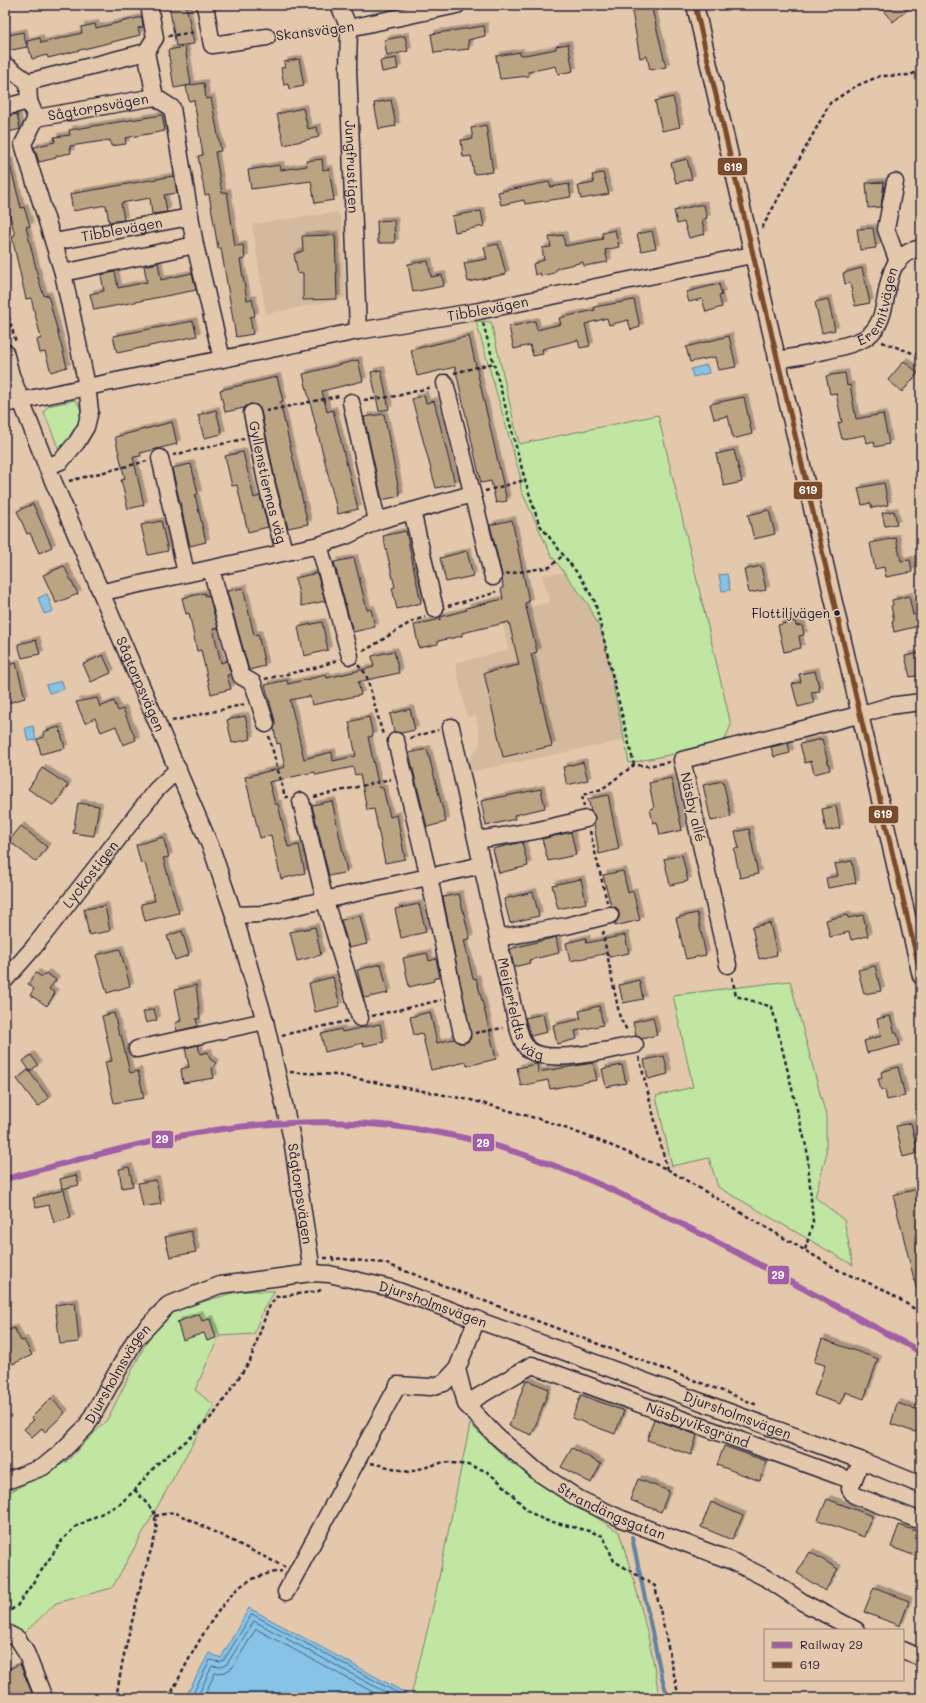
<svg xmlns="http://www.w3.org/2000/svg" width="926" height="1703" font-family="Mali,sans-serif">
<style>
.built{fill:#d4ba9d}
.green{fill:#c0e6a1;stroke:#71846e}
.water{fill:#86c3e6;stroke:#5e83a2}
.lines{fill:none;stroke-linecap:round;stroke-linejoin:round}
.shore{stroke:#4a627f;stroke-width:1}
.stream{stroke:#5e83a2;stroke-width:4}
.building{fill:#bba482;stroke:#22223b;filter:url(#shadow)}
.minor-casing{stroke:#22223b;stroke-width:19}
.path{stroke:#22223b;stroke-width:2.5;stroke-dasharray:4 3;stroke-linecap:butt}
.minor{stroke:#e4c8ab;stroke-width:16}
.bus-1-casing{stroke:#e4c8ab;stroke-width:8}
.bus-1{stroke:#7a4b2a;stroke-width:5}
.rail-1-casing{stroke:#e4c8ab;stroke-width:9}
.rail-1{stroke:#a05ea6;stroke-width:6}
.bus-dot{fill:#22223b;stroke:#e4c8ab;stroke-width:1.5}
.labels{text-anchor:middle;stroke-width:3;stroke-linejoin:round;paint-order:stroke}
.bus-label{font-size:13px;fill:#22223b;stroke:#e4c8ab;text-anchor:end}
.street-label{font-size:14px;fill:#22223b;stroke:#e4c8ab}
.line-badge{stroke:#e4c8ab;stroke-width:1.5}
.badge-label{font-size:11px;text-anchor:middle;font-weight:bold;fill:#fff}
</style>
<defs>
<filter id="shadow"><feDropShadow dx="3.5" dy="-3.5" stdDeviation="0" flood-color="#0004"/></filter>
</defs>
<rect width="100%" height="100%" fill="#e4c8ab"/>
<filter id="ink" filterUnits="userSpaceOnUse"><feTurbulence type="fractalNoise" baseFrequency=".025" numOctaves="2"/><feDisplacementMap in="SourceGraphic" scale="8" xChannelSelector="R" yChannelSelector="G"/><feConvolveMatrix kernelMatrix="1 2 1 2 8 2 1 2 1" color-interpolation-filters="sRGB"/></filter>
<g filter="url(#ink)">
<!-- built -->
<path class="built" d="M337 212 341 217 346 298 266 314 252 224Z
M565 573 588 604 603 635 625 740 469 772 468 761 479 746 480 738 476 716 467 717 455 663 508 650 501 615 550 602 542 575Z"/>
<!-- green -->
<path class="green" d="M476 321 491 322 519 444 658 415 731 725 723 744 629 763 603 635 588 604 551 555 521 490 520 475Z
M75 400C91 417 70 436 59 450L44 412 48 406Z
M790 981 826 1116V1156L815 1197 844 1220 853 1265 718 1187 709 1158 672 1166 656 1096 693 1087 673 995Z
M240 1291H275L263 1310 254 1334 219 1336 195 1390 214 1405 112 1588 56 1603 5 1651V1493L10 1492 66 1462 107 1420 153 1329 175 1310Z
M470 1424 511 1463 619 1532C636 1586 652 1642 659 1698H414L411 1696 433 1607Z"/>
<!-- water -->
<path class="water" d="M707 365 709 373 693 377 691 369Z
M727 574 730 590 722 591 719 575Z
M47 594 53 611 44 614 38 598Z
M62 681 64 689 49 693 46 685Z
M33 726 36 740 28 741 25 728Z
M249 1608 411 1696 414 1698H185L209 1653 221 1658Z"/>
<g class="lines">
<!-- shore -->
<path class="shore" d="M191 1698 210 1660 220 1662 224 1660 252 1614 407 1698
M197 1698 212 1666 221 1667 227 1664 254 1621 396 1698
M203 1698 215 1673 225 1672 232 1668 256 1629 384 1698"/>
<!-- stream -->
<path class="stream" d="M632 1537 661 1674 668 1698"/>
</g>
<!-- building -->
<path class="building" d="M169 5H186L194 44 176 46Z
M631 5H651L666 67 650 70 647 56 640 58Z
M878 5H913L893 22Z
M142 17 143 27 138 28 140 35 48 58 47 55 32 59 27 41 40 38 41 43 82 33 81 27 95 24 96 28Z
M484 26 485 36 468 40 469 49 434 53 431 34Z
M23 32 27 47 7 51 5 36Z
M405 36 408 51 387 56 384 40Z
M568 44 573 71 558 74 556 66 528 72 529 76 500 79 496 56 520 52V55H525L556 49V46Z
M185 47 191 85 174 88 168 50Z
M396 58 398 69 382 72 380 61Z
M299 59 304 86 289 89 288 84 284 85 281 68 285 67 284 62Z
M204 83 206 99 211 98 221 151 215 152 222 193 227 192 235 246 243 245 245 259 240 260 247 300 252 299 255 316 250 317 253 334 236 337 221 248H218L209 194 205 195 198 156 203 155 194 100 189 101 186 86Z
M673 97 680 127 662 131 655 101Z
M391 100 396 126 379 129 374 103Z
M303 108 308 129 317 127 319 137 284 145 277 114Z
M17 114 20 129 5 133V116Z
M162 115 165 131 125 138 126 144 111 146 110 140 70 146 71 153 56 156V158L39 162 34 147 55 142 54 137 70 135 69 130Z
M486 125 493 172 474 174 471 156 463 157 461 140 473 139 471 128Z
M322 159 323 170 329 169 334 200 315 203 311 181 251 189 248 170 280 165 281 170 307 166 306 161Z
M687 159 692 179 676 183 671 163Z
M9 161 21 208 24 207 30 226 26 227 39 281 44 296 48 295 67 367 51 372 45 352 40 353 37 340 41 338 31 298 26 299 12 237 15 235 8 209 5 210V162Z
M603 173 609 194 581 199 578 186 594 183 592 175Z
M174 176 177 193 164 195 167 212 152 214 150 198 121 203 124 220 109 222 106 205 73 211 70 194Z
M549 182 551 187 569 184 571 197 525 204 524 200 501 205 498 192Z
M884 182 881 207 868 208 866 183Z
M698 205H704L707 218 702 220 705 234 689 238 684 222 677 224 674 211Z
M481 211 484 226 455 232 452 216Z
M394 220 395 243H378L377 221Z
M873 228 876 248 860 250 857 229Z
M615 230 619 247 605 250 608 262 584 266 583 262 557 268 554 273 541 276 540 273 535 275 533 264 544 260 542 248 551 247 549 237 563 235 565 246 603 239 602 233Z
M652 231 656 248 641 251 637 234Z
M335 235 337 299 303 300V273L298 274 294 254 303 251 302 236Z
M498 244 506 274 468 282 464 263 487 259 484 247Z
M428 261 431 277 442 275 444 286 413 292 408 264Z
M158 263 161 280 192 273 196 290 94 310 90 294 104 291 101 275 115 272 118 288 147 282 144 266Z
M862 268 870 303 855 306 850 283 845 284 843 273Z
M719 284 722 295 719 296 722 307 706 312 702 299 689 302 686 292Z
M828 299 835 330 822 333 815 302Z
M634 300 640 327 631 330 628 320 609 325 607 318 585 324 590 346 580 348 578 340 542 349 543 354 533 356 530 345 514 349 509 327 535 321 537 330 561 324 559 318 595 310 594 307Z
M193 321 197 336 117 353 113 336Z
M469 336 507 501 496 503 491 481 481 483 455 367 417 376 411 350Z
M729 336 736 367 718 370 715 357 690 362 686 347Z
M358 360 363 381 322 391 327 412 333 410 358 509 338 514 303 374Z
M904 361 918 373 902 392 888 380Z
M381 370 389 409 379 411 371 372Z
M845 373 847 386 850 385 856 419 883 414 889 444 875 447 874 441 867 443 865 435 842 439 838 423 842 422 836 393 830 394 826 376Z
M277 377 283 401 280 402 308 524 288 528 276 484 261 411 257 405 250 404 244 408 225 412 220 390Z
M424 395 426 403 434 401 455 484 436 488 412 399Z
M744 397 752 434 733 439 728 416 714 419 710 404Z
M216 410 222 434 204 438 198 415Z
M384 414 400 496 382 500 364 417Z
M172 422 177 444 140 453 141 456 133 457 144 505 128 509 121 480 125 479 115 437Z
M734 450 742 482 724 486 716 454Z
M243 452 254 498 260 496 268 527 248 532 237 485 232 486 225 456Z
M191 464 198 494 195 495 206 542 190 546 172 468Z
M884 483 888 505 872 508 870 503 862 505 858 488Z
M33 504 52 547 39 553 30 533 27 534 17 511Z
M769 510 775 534 754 539 748 515Z
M894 511 897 524 885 526 882 513Z
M512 520 529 602 525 603 537 652 531 654 552 746 503 757 484 673 519 665 509 622 462 633V636L438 641V644L419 648 414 625 441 619 440 617 467 610 466 608 503 599 501 588H503L502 575 490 525Z
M161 521 168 551 148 555 141 525Z
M406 531 421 603 397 609 392 588 395 587 383 536Z
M896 538 901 561 910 560 912 572 886 577 884 567 875 569 870 543Z
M467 551 473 576 446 582 440 558Z
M354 558 367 610 371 609 375 627 353 632 334 562Z
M64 566 78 594 56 603 43 575Z
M761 566 766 590 749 593 744 570Z
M317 573 325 601 302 606 295 578Z
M243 588 254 635 258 634 265 666 249 670 227 591Z
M205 593V596L209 595 218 628 213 629 221 663 227 661 231 674 227 675 231 689 211 694 201 650 197 651 189 613 186 614 182 598Z
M909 596 913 615 917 614 919 626 894 632 892 621H894L891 606 893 605 892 600Z
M795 621 796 626 802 625 804 635 799 636 801 648 784 652 778 625Z
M322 622 328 650 304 656 298 627Z
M36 640 40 654 22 658 18 644Z
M394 651 399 673 358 682 361 695 312 705 310 696 290 700 304 759 332 752 333 761 356 756 349 722 369 717 373 736 368 737 379 788H383L390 817 397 815 405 859 385 863 374 809 367 810 360 774 355 775 353 767 316 775 315 772 269 782 275 804H278L288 847 299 845 305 873 281 879 271 835 260 838 245 777 285 767 280 743 277 744 274 729 275 721 265 685 287 680 288 684 326 675 327 678 374 667 372 656Z
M921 653V675L910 677 905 656Z
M103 655 111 673 91 682 83 664Z
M16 663 25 698 5 704V666Z
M815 671 820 691 811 692 814 703 798 707 792 684 801 682 799 674Z
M97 698 100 707 114 701 118 711 123 709 136 740 123 745 116 726 101 732 95 718 85 723 76 702Z
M410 709 415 730 401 733 394 732 390 714Z
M245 716 251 739 232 743 227 720Z
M59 727 65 748 41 754 37 739 44 737 43 732Z
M822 739 830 770 814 774 811 761 805 763 800 744Z
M788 743 790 753 774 757 771 747Z
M427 749 446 822 427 827 409 753Z
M583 762 588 780 567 785 563 767Z
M42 768 68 785 54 806 28 789Z
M671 778 682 830 660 835 657 822 653 823 650 809 654 808 649 783Z
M723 781 731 817 711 821 703 785Z
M541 789 545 808 514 815 515 819 486 826 481 801Z
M608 795 619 849 599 854 594 824 595 817 591 811 588 799Z
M332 801 347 872 329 876 312 805Z
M78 803 99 806 94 836 73 833Z
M836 806 840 828 826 831 822 809Z
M21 826 47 847 36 862 9 841Z
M749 829 758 874 740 878 734 849 739 848 735 832Z
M571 832 576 855 548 861 542 839Z
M163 837 169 857 163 858 179 913 145 921 141 904 155 901 145 863 141 864 136 845Z
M522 842 528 866 499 873 493 849Z
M682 855 688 881 670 885 664 859Z
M852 861 856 883 828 888 826 878 838 876 835 864Z
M623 871 628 893 633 891 640 920 615 926V923L619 918V913L617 908 611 906 603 875Z
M581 879 586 903 558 909 552 885Z
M533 892 539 916 510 923 504 899Z
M459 894 470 939 464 940 473 979 476 978 483 1004 496 1059 467 1066 466 1062 431 1070 422 1033 414 1035 410 1017 430 1012 437 1043 454 1039 459 1043H464L469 1041 471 1037 443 897Z
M419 904 426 932 401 938 395 909Z
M105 906 110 931 89 935 84 909Z
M697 913 706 955 686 959 676 918Z
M847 915 848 918 863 915 868 936 851 940 849 932 830 937 826 920Z
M360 916 367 944 349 948 341 920Z
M770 923 777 955 759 959 752 927Z
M315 927 321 955 297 961 290 932Z
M182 931 189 955 175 960 167 936Z
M625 935 629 953 609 957 608 953 570 961 566 943 586 938 587 943Z
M556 937 559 953 529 960 530 963 514 967 510 949Z
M120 949 130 986 107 993 96 955Z
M427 953 429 961 436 959 440 977 433 979 434 981 409 987 403 958Z
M381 964 388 993 364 998 357 970Z
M875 966 881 991 864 994 858 970Z
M36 973 42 977 46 973 56 980 49 989 55 993 47 1006 30 995 34 989 28 984Z
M333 977 340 1006 315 1012 309 983Z
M639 980 643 999 623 1003 619 985Z
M196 985 200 1018 196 1019 198 1026 177 1031 175 1023 181 1021 175 990Z
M599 1006 603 1025 575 1031 577 1039 557 1044 553 1025 581 1019 579 1011Z
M154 1009 157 1020 146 1023 143 1012Z
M114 1013 119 1035H121L130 1073 138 1071 144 1098 114 1103 105 1062 112 1061 102 1016Z
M543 1014 547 1032 531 1036 525 1018Z
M890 1016 895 1033H897L900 1045 867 1053 864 1041 881 1036 877 1019Z
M653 1017 657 1035 642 1039 636 1036 633 1022Z
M380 1024 384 1042 364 1046 363 1043 325 1052 321 1034 341 1029 342 1032Z
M198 1045 200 1054 208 1052 210 1059 216 1063 212 1069 214 1078 183 1083 181 1069 189 1067 185 1048Z
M31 1055 38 1065 30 1071 23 1061Z
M664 1056 668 1074 648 1079 644 1060Z
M593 1063 597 1080 550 1089 548 1080 521 1086 517 1068 537 1064 538 1072Z
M622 1065 626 1083 606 1087 602 1069Z
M898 1067 905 1096 887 1100 885 1090H881L878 1079 882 1078 881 1072Z
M28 1070 49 1098 38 1107 17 1079Z
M911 1123 918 1153 903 1157 896 1126Z
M129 1167 133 1186 122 1188 119 1169Z
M76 1175 79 1185 62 1189 60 1179Z
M156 1180 161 1204 143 1207 138 1183Z
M918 1189 921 1199V1291H917L893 1195Z
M64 1190 71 1218 54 1223 49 1205 36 1208 33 1198Z
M191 1231 196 1252 170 1257 165 1237Z
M75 1302 79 1342 60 1344 55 1305Z
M199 1314 202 1321 210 1319 216 1338 207 1341 204 1333 183 1340 177 1322Z
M14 1328 21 1341 24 1340 32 1355 13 1364 5 1349V1332Z
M822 1339 878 1359 864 1399 845 1392 840 1404 814 1395 825 1365 814 1362Z
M526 1380 549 1389 532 1435 509 1426Z
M581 1395 624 1411 615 1434 572 1418Z
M51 1398 65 1413 45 1432 42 1428 32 1437 24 1429 34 1420 31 1418Z
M897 1403 921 1411V1434L891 1424Z
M654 1419 697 1435 691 1455 647 1440Z
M724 1446 766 1461 760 1481 717 1465Z
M572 1448 601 1464 591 1483 561 1467Z
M638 1479 669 1491 661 1512 630 1500Z
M827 1499 872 1516 864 1537 818 1520Z
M711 1502 743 1516 732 1540 701 1527Z
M899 1525 921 1533V1558L891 1547Z
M810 1552 838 1569 825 1591 797 1573Z
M874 1587 909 1601 900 1626 864 1612Z
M20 1664 34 1698H8L5 1690V1671Z"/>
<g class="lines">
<defs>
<g id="minor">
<path d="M205 5 212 45 267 37"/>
<path id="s1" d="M339 5 349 28 348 68 358 331"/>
<path d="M695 5C769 329 848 652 921 976"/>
<path d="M349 28 457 5"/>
<path d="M146 52 155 38 149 5"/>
<path id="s2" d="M5 65 28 82 29 101 36 118 155 97 146 52 28 82"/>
<path d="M155 97 172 108 195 245 222 359"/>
<path d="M5 107 29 101"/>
<path d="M36 118 23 144 63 273 87 386 90 411 86 427 77 442 61 461 47 467"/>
<path d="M895 182 886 229 898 262"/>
<path id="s3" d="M54 242 190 217"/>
<path d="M63 273 195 245"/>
<path id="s4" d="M5 352 11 375 47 467 212 850 234 915 265 1021 292 1139 310 1258 311 1273"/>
<path id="s5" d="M777 360C795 357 857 346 868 336 898 313 873 257 921 248"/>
<path d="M445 383 493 577"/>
<path d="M351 402 377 521"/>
<path id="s6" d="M5 404 358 331 479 311 752 255"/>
<path id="s7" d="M252 413 267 486 284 551"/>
<path d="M160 458 186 573"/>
<path d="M412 511 435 609"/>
<path d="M319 545 350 656"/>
<path d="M211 569 241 676 253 683 266 724"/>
<path d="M103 592 319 545 346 536 377 521 472 494"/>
<path d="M396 741 429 877 462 1034"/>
<path d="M301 801 325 901 360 1018"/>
<path d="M477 840 534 831 586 819"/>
<path id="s8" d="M482 865 517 1025C520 1033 521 1041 527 1048 545 1067 611 1049 635 1045"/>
<path d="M234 915 261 914 482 865 451 727"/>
<path d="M498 938 566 926 610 915"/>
<path d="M728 965 682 760 862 714 889 706 921 702"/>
<path id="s9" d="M5 980 34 947 156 790 178 769"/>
<path d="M137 1049 265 1021"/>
<path id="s10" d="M477 1319 457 1369 466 1404 495 1435 539 1473 579 1499 622 1519 732 1561 768 1579 804 1603 856 1630"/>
<path id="s11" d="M466 1404 532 1365 853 1481"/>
<path d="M857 1471 850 1489 854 1495 921 1521"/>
<path id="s12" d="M5 1480 12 1479 43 1467 60 1453 86 1427 135 1340 168 1305 220 1285 311 1273 329 1274 390 1288 860 1460 921 1485"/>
<path d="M286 1592 398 1385 430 1387 444 1383 457 1369"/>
<path d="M5 1632 18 1639 25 1650 44 1698"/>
<path d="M903 1650 921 1658"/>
</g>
</defs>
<!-- minor casing -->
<use href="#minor" class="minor-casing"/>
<!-- path -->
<path class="path" d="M279 35 334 27
M168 36 196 32
M762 228 830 103 856 86 880 76 911 75 921 69
M5 303 16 343
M483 323 525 480 539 524 582 579 595 602 634 765
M882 342 921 356
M454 373 494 363
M364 400 397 396 432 387
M266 411 339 396
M173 455 244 439
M69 481 147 461
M485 491 525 480
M506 574 550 567 562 556
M448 606 495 593V591
M363 651C384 641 403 623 425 617
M358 665 366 674 383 735
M265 679 314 668 338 660
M172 721 246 704
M269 736 285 797H288
M410 738 438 730
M314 797 391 779
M584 807 582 795 602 789 634 765 648 766 670 762
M590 831 607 902
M604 931 603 934 620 1018 628 1032
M732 977 736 996 772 1007 807 1150 813 1222 805 1250
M372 1016 441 1000
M475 1033 503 1028
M282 1035 348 1021
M639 1057 667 1169
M290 1072 337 1075 471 1100 546 1121 600 1141 667 1169 840 1271 883 1289 921 1313
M324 1258H333
M333 1261V1258L384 1263 733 1395 757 1405
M371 1463 409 1472 444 1462 468 1465 486 1471 501 1483 528 1511 544 1520 589 1531 603 1536 614 1561 655 1586 679 1698
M155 1516 174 1512 285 1567
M5 1614 17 1606 63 1539 75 1527 120 1504 135 1490 157 1464 190 1438 215 1413 250 1361 268 1309 276 1297 319 1291 323 1288
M188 1695 194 1698
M116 1698 123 1659 142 1580 157 1530 154 1512 135 1490
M169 1698C187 1662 208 1620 235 1591 247 1579 266 1573 282 1571"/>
<!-- minor -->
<use href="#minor" class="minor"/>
<defs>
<path id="bus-1" d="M695 5 921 976"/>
</defs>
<!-- bus-1 casing -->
<use href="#bus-1" class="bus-1-casing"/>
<!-- bus-1 -->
<use href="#bus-1" class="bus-1"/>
<defs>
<path id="rail-1" d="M5 1179C82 1159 159 1136 238 1127 319 1118 403 1122 481 1142 570 1165 651 1208 732 1250 795 1284 858 1318 921 1352"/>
</defs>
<!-- rail-1 casing -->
<use href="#rail-1" class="rail-1-casing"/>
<!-- rail-1 -->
<use href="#rail-1" class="rail-1"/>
</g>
</g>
<!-- markers -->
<circle class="bus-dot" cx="837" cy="613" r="3.5"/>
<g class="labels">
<!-- bus labels -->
<g class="bus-label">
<text x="830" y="618">Flottiljvägen</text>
</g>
<!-- street labels -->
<g class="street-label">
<text transform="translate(315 31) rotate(-7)" y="5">Skansvägen</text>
<text dy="5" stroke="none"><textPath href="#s2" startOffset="129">Sågtorpsvägen</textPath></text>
<text dy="5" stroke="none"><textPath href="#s1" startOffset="164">Jungfrustigen</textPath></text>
<text dy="5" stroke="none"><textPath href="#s3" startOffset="69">Tibblevägen</textPath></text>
<text dy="5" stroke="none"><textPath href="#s5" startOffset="126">Eremitvägen</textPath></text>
<text dy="5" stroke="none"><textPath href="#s6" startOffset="492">Tibblevägen</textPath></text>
<text dy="5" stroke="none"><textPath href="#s7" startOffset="71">Gyllenstiernas väg</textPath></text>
<text dy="5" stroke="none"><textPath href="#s4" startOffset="359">Sågtorpsvägen</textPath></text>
<text transform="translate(693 807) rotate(77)" y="5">Näsby allé</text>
<text dy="5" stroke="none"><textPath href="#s9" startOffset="136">Lyckostigen</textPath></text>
<text dy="5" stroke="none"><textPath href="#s8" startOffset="151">Meijerfeldts väg</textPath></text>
<text dy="5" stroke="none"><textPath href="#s4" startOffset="895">Sågtorpsvägen</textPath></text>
<text dy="5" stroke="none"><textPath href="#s12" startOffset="521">Djursholmsvägen</textPath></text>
<text dy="5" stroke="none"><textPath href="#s12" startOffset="161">Djursholmsvägen</textPath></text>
<text dy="5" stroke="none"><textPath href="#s12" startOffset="845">Djursholmsvägen</textPath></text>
<text dy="5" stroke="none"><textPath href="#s11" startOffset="253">Näsbyviksgränd</textPath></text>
<text dy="5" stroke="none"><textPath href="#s10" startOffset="273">Strandängsgatan</textPath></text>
</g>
</g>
<g class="line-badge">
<rect x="717" y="157" width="31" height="19" rx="4" fill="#7a4b2a"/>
<rect x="793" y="481" width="30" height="19" rx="4" fill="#7a4b2a"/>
<rect x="868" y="805" width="31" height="19" rx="4" fill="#7a4b2a"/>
<rect x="151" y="1130" width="23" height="19" rx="4" fill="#a05ea6"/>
<rect x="472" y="1133" width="23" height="19" rx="4" fill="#a05ea6"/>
<rect x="767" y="1265" width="23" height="20" rx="4" fill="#a05ea6"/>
</g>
<g class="badge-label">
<text x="733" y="171">619</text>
<text x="808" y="494">619</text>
<text x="883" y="818">619</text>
<text x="162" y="1143">29</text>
<text x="483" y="1147">29</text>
<text x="778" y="1279">29</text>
</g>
<!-- margin -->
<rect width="926" height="1703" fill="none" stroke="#e4c8ab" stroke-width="20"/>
<rect x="10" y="10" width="906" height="1683" fill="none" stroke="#22223b" stroke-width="1.5" filter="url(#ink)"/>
<!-- legend -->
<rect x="764" y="1629" width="140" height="52" fill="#e4c8ab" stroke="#96867e"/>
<rect x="772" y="1642" width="20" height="6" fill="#a05ea6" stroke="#96867e"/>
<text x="800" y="1649" font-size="12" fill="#22223b">Railway 29</text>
<rect x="772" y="1662" width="20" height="6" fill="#7a4b2a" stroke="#96867e"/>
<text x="800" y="1669" font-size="12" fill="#22223b">619</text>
</svg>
